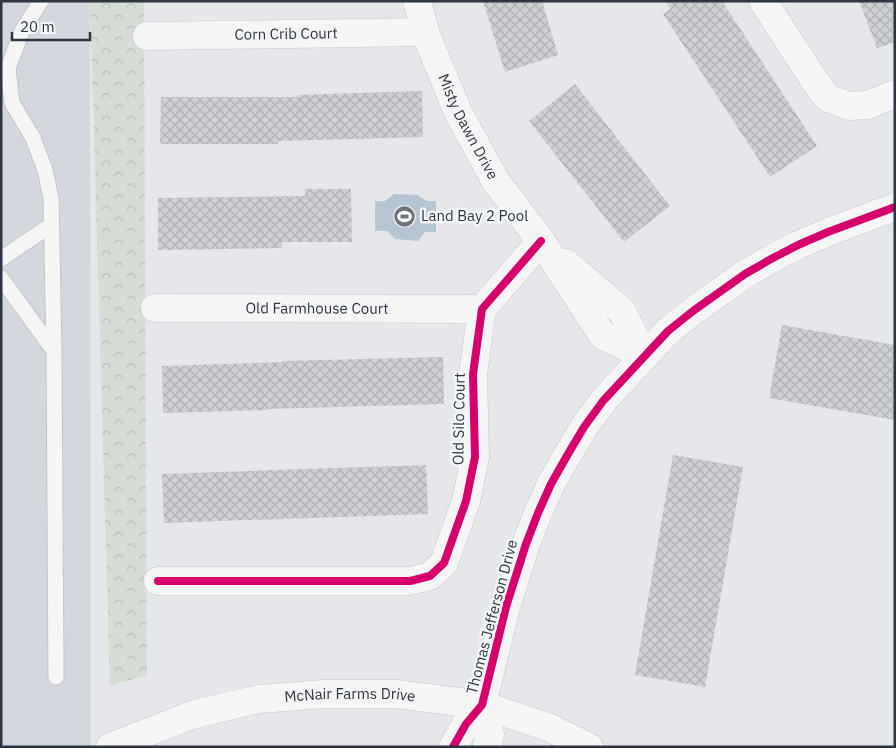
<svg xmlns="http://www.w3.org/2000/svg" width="896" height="748" font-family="'IBM Plex Sans',sans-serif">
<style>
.built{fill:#d4d7dd}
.forest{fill:url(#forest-crowns)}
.water{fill:#b7c4d2}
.building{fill:url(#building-cross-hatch)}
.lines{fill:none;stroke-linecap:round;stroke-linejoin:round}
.service-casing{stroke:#c3c5c8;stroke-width:17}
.minor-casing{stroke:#c3c5c8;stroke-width:29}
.service{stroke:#f5f5f6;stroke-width:15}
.minor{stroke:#f5f5f6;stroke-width:28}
.cycleway-casing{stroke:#f4f6f8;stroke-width:11}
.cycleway{stroke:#d6006c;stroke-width:8}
.labels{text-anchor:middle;stroke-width:5;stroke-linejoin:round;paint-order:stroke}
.street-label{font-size:15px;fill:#2d3542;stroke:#f4f6f8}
.poi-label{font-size:15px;fill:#2d3542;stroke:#f4f6f8;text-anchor:start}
</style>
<defs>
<pattern id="forest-crowns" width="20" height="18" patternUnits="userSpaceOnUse" patternTransform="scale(1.25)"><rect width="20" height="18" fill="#d6ddd6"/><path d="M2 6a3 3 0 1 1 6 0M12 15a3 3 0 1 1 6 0" fill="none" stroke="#b8beb9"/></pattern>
<pattern id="building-cross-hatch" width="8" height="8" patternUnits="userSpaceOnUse" patternTransform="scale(1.25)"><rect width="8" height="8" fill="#cecfd2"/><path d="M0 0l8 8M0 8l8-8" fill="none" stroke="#b1b2b6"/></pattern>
</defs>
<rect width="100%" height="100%" fill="#e5e7ea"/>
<!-- built -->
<path class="built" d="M1 1H90L91 747H1Z"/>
<!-- forest -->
<path class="forest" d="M90 1H144L147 675 110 686Z"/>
<!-- water -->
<path class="water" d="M394 194 417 195 427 201H436V232H425L418 241 395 239 387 231H375V201H385Z"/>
<!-- building -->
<path class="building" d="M483 1H542L558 55 505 72Z
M666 1H722L817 146 770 177 663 14 670 9Z
M859 1H895V42L877 48Z
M575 84 670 206 624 242 529 121Z
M422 91 423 137 278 141V144H160L161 97H298V95Z
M305 189H351L352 242H282V248L158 250V198L305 196Z
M782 325 895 345V420L769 398Z
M443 357 444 404 267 409V410L163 413 162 366 283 362V361Z
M673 455 743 467 705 687 635 675Z
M426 465 428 514 164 523 162 474Z"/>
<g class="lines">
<defs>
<path id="service" d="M41 1 22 31 8 68 12 103 33 138 45 170 51 198 54 351 56 677
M1 259 51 225
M1 278 54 351"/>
<g id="minor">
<path id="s1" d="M417 1 425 32 458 112 495 180 541 241 603 336 644 355"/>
<path d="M763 1 816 83 828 98 849 106 867 105 895 94"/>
<path id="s2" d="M147 36 425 32"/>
<path d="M566 263 622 311 644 355"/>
<path id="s3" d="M155 308 482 309"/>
<path d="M158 581H410L430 576 444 563 466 501 475 457 473 374 482 309 541 241"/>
<path d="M482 705 490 734 487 747"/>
<path id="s4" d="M110 747 195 714 259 699 323 694H396L482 705 548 727 589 747"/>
<path d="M453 747 466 724 482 705 506 607 526 544 538 513 551 484 568 454 584 427 603 401 668 331 693 311 745 274 771 259 798 245 828 232 895 207"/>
</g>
</defs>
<!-- service casing -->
<use href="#service" class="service-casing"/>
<!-- minor casing -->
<use href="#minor" class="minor-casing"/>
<!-- service -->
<use href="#service" class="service"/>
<!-- minor -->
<use href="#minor" class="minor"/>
<defs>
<path id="cycleway" d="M158 581H410L430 576 444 563 466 501 475 457 473 374 482 309 541 241
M453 747 466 724 482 705 506 607 526 544 538 513 551 484 568 454 584 427 603 401 668 331 693 311 745 274 771 259 798 245 828 232 895 207"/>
</defs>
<!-- cycleway casing -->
<use href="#cycleway" class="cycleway-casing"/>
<!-- cycleway -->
<use href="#cycleway" class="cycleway"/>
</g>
<!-- icons -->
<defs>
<symbol id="stadium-disc" viewBox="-11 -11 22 22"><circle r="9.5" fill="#6d737d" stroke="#f4f6f8"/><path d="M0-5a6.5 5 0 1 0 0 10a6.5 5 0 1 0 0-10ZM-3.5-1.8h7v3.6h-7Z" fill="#fff"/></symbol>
</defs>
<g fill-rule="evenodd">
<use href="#stadium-disc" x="392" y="204" width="25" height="25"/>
</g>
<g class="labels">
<!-- street labels -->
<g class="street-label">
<text dy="5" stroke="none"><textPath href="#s2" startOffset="139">Corn Crib Court</textPath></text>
<text dy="5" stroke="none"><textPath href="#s1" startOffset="136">Misty Dawn Drive</textPath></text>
<text dy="5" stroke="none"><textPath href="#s3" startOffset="162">Old Farmhouse Court</textPath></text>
<text transform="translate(459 419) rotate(-89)" y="5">Old Silo Court</text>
<text transform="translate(492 617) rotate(-75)" y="5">Thomas Jefferson Drive</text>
<text dy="5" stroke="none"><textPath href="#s4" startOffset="248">McNair Farms Drive</textPath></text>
</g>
<!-- poi labels -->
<g class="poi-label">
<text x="421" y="221">Land Bay 2 Pool</text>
</g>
</g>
<!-- border -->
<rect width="896" height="748" fill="none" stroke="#2d3542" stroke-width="5"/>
<!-- scale -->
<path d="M12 32v8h78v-8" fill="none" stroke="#2d3542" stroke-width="2.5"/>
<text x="20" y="32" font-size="15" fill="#2d3542" stroke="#f4f6f8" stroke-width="4" paint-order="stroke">20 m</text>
</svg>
